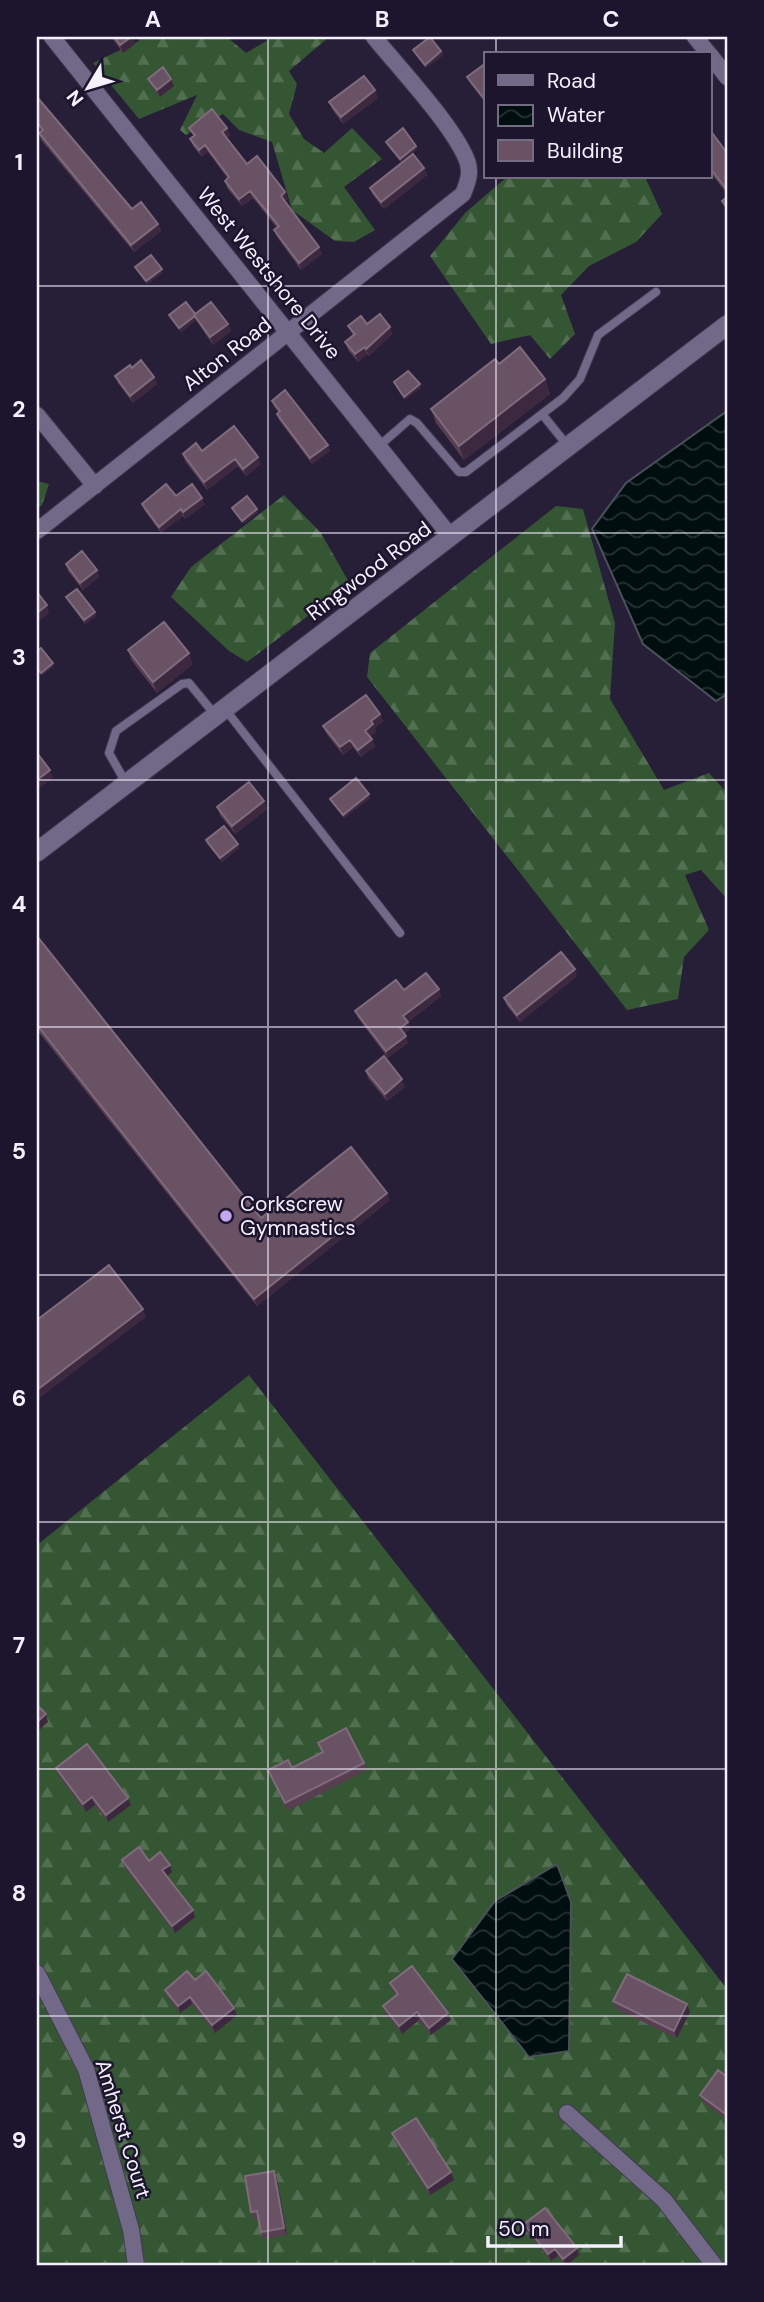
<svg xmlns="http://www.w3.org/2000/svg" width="764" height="2302" font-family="'DM Sans',sans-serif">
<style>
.forest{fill:url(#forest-firs)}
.water{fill:url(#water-waves);stroke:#495258;stroke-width:2}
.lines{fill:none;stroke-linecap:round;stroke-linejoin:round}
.service-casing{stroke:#423a50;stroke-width:10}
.minor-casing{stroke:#423a50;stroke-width:18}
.tertiary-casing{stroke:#423a50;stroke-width:21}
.service{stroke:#716987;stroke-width:8}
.minor{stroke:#716987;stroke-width:16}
.tertiary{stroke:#716987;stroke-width:19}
.wall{fill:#583e51}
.shaded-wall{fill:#3d293f}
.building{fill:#695264;stroke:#7e6b7c;stroke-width:2}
.grid{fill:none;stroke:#f4f1ff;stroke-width:2;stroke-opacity:0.55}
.poi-dot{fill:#c5a6f0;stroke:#1d152e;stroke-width:2.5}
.labels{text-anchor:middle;stroke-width:5;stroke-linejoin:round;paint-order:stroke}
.street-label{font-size:21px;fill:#f4f1ff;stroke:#1d152e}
.poi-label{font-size:21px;fill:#f4f1ff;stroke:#1d152e;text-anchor:start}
.neatline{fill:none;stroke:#f4f1ff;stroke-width:2.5}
.grid-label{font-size:23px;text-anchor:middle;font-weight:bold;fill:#f4f1ff}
</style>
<defs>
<pattern id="forest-firs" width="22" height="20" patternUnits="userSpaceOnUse" patternTransform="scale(1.75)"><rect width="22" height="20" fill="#355632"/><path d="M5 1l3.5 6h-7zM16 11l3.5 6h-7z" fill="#536f51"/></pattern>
<pattern id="water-waves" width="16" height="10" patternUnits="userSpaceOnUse" patternTransform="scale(1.75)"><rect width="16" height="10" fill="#000e10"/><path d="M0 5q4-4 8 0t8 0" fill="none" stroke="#263234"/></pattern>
</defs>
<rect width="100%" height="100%" fill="#271e38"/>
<!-- forest -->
<path class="forest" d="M139 37H227L246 53 273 37H329L289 71 297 84 289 114 304 139 324 153 352 128 382 159 344 187 375 230 354 242 335 241 292 210 272 142 239 130 223 114 186 135 180 130 197 95 139 119 93 63 139 41Z
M507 177H645L662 214 636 242 589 266 561 295 575 334 550 359 530 335 491 344 430 256 466 212Z
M37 481 49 484 42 505 37 509Z
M284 495 321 533 350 584 247 662 229 651 171 597 191 567Z
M556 506 583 509 615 623 610 699 664 790 709 773 727 793V899L701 870 685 875 709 930 684 957 678 999 627 1010 367 677 370 653Z
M249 1375 727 1989V2265H37V1545Z"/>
<!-- water -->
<path class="water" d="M727 411V694L716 701 643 644 592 529 626 483Z
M557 1864 571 1902 569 2051 529 2057 452 1959 495 1901Z"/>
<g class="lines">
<defs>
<path id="service" d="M542 414 567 445
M379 446 410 419 417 423 459 472H466L563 398 580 379 598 335 656 292
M225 709 400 933
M126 783 109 753 116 731 182 684 189 683 216 716"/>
<path id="minor" d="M52 37 451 537
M695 37 709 54
M710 55 727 77
M37 415 95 486
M37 531 463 194C468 182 472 171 466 158 451 123 399 68 374 37
M37 1973 86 2069 131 2230 136 2265
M567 2113 664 2200 714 2265"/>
<path id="tertiary" d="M37 852 727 325"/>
</defs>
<!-- service casing -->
<use href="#service" class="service-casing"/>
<!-- minor casing -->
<use href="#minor" class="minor-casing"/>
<!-- tertiary casing -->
<use href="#tertiary" class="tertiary-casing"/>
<!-- service -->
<use href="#service" class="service"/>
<!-- minor -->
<use href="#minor" class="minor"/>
<!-- tertiary -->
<use href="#tertiary" class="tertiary"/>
</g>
<!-- wall -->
<path class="wall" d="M111 37H132L135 44 123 53Z
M413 50 441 51 443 55 426 68 415 54Z
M486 63V104L470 83 467 77Z
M148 79H171L174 86 160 97 151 86Z
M37 97 132 209 158 224 161 231 134 252 41 140 39 133 41 131 37 125Z
M378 98 343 124 332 109 329 102Z
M189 128H227L230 135 226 138 247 164 288 199 285 201 322 254 301 270 277 237 274 230 277 228 253 198 242 206 227 188 225 181 228 179 208 152 202 157 193 146 190 139 194 137Z
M710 130 727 153V194L710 172Z
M386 142 416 146 417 149 401 162 387 145Z
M424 168 427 175 384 209 373 195 370 188Z
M195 314 228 324 231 331 213 345 196 320 181 332 170 318 169 315Z
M367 324 390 327 392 334 369 356 367 354 358 362 348 350 345 342 353 336 348 326Z
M499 364 545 379 550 394 464 460 436 423 431 409Z
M132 368 154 377 157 384 133 403 118 383 115 376Z
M272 401 330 451 312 464 279 420 277 414 279 413 274 407Z
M202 451 261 464 246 476 238 466 207 490 185 461 183 454Z
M176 496 205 504 185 519 183 516 161 533 144 510 142 504Z
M66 564 97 570 99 577 83 590 68 571Z
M66 597 96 616 85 624 68 601Z
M128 650 193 664 157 693 132 661Z
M380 714 383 721 375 728 376 732 370 736 375 746 361 757 353 747 343 755 326 733 323 726Z
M370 798 344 818 332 802 330 799Z
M264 801 267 809 235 834 220 815 217 807Z
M206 840 238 844 239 848 222 862 207 844Z
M37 936 261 1218 390 1200 257 1306 37 1030Z
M577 976 520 1022 507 1006 504 998Z
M404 990 441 996 408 1022 410 1029 404 1034 408 1043 388 1058 358 1018 355 1011Z
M366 1071 405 1087 387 1101 368 1078Z
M318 1743 364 1763 367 1770 287 1811 268 1770 292 1768 322 1753Z
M56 1768 128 1798 131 1805 108 1822 95 1805 86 1812 59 1776Z
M122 1860 149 1861 172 1872 167 1876 193 1910 195 1917 175 1933 125 1868Z
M195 1980 237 2015 215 2033 192 2004 180 2013 167 1997 165 1990Z
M390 1983 451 2020 431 2035 419 2020 402 2034 385 2013 383 2006 396 1995 392 1990Z
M613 2001 687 2004 690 2012 677 2038 616 2009Z
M727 2077V2120L703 2102 700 2095Z
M392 2133 451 2172 454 2180 430 2195 395 2141Z
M274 2171 277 2179 287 2235 263 2239 258 2219H254L251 2212Z
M524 2224 577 2248 579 2255 567 2265H565L558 2256 551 2261 527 2232Z"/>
<!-- shaded-wall -->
<path class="shaded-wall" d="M132 37 135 44 123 53 120 45Z
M441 51 443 55 426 68 425 65Z
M171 79 174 86 160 97 157 90Z
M375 90 378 98 343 124 341 117Z
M227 128 230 135 224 139 222 132Z
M205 145 208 152 202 157 199 150Z
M416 146 417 149 401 162 400 159Z
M424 168 427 175 384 209 381 202Z
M250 191 253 198 242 206 239 199Z
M285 192 288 199 283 203 281 196Z
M158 224 161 231 134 252 131 245Z
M319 247 322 254 301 270 299 263Z
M162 269 163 273 147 285 146 281Z
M194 317 196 320 181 332 179 328Z
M228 324 231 331 213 345 210 337Z
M390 327 392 334 369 356 366 349Z
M365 347 367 354 358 362 355 354Z
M154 377 157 384 133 403 130 396Z
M545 379 550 394 464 460 459 446Z
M420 384 421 388 405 400 404 397Z
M328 445 330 451 312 464 310 458Z
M258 457 261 464 246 476 243 469Z
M235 459 238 466 207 490 204 482Z
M202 498 205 504 185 519 183 512Z
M181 509 183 516 161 533 159 527Z
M257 509 258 513 244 524 242 521Z
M97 570 99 577 83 590 80 583Z
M47 605 49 613 37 623V613Z
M95 612 96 616 85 624 84 620Z
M189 653 193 664 157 693 153 682Z
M53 663 54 666 42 676 41 673Z
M380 714 383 721 375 728 376 732 368 738 365 731 371 721Z
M372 739 375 746 361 757 358 750Z
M350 740 353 747 343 755 340 747Z
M50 770 53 778 37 790V780Z
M369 794 370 798 344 818 343 815Z
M264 801 267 809 235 834 232 826Z
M238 844 239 848 222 862 220 858Z
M575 969 577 976 520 1022 517 1015Z
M439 989 441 996 406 1023 403 1016Z
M408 1022 410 1029 402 1035 400 1028Z
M406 1036 408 1043 388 1058 386 1051Z
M402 1079 405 1087 387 1101 385 1094Z
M387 1193 390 1200 257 1306 254 1299Z
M143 1309 146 1317 37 1400V1390Z
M46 1714 48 1722 37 1732V1722Z
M92 1797 95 1805 86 1812 83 1804Z
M128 1798 131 1805 108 1822 106 1815Z
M170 1865 172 1872 165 1878 162 1870Z
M193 1910 195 1917 175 1933 172 1926Z
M190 1997 192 2004 180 2013 178 2006Z
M687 2004 690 2012 677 2038 674 2031Z
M234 2008 237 2015 215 2033 212 2025Z
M417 2012 419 2020 402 2034 399 2026Z
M448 2013 451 2020 431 2035 429 2028Z
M274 2171 277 2179 287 2235 284 2228Z
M451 2172 454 2180 430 2195 428 2188Z
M577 2248 579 2255 567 2265H565L563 2259Z
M555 2249 558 2256 551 2261 548 2254Z"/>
<!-- building -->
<path class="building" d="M114 37H131L120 45Z
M430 37 441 51 425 65 413 50Z
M486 63V101L467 77Z
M163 67 171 79 157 90 148 79Z
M364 76 375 90 341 117 329 102Z
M37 97 132 209 141 202 158 224 131 245 39 133 43 130 37 122Z
M212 109 227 128 222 132 247 164 257 156 285 192 281 196 319 247 299 263 274 230 279 226 250 191 239 199 225 181 229 177 205 145 199 150 190 139 195 135 189 128Z
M403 128 416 146 400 159 386 142Z
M710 130 727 153V190L710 168Z
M413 154 424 168 381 202 370 188Z
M727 197V208L722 201Z
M151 255 162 269 146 281 135 267Z
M186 302 195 314 194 315 195 316 179 328 169 315Z
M211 302 228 324 210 337 194 315Z
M380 314 390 327 366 349 365 347 355 354 345 342 355 334 348 326 361 316 367 324Z
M520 347 545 379 459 446 431 409 495 359 499 364Z
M141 360 154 377 130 396 115 376 130 365 132 368Z
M408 371 420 384 404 397 394 382Z
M285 390 328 445 310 458 277 414 280 411 272 401Z
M234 426 258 457 243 469 235 459 204 482 183 454 196 443 202 451Z
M166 484 176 496 192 484 202 498 183 512 181 509 159 527 142 504Z
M247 496 257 509 242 521 232 508Z
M82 551 97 570 80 583 66 564Z
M77 589 95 612 84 620 66 597Z
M37 592 47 605 37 613Z
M164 622 189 653 153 682 128 650Z
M41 648 53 663 41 673 37 668V651Z
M366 695 380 714 371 721 373 724 365 731 372 739 358 750 350 740 340 747 323 726Z
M37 753 50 770 37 780Z
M356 778 369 794 343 815 330 799Z
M249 782 264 801 232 826 217 807Z
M224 826 238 844 220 858 206 840Z
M37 936 261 1218 351 1147 387 1193 254 1299 37 1025Z
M561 952 575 969 517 1015 504 998Z
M426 973 439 989 403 1016 408 1022 400 1028 406 1036 386 1051 355 1011 396 980 404 990Z
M384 1056 402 1079 385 1094 366 1071Z
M109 1265 143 1309 37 1390V1320Z
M37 1705 46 1714 37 1722Z
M346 1728 364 1763 285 1803 268 1770 288 1760 292 1768 323 1752 318 1743Z
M87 1744 128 1798 106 1815 92 1797 83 1804 56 1768Z
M139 1847 149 1861 160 1852 170 1865 162 1870 193 1910 172 1926 122 1860Z
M412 1966 448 2013 429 2028 417 2012 399 2026 383 2006 398 1994 390 1983Z
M187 1971 195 1980 206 1971 234 2008 212 2025 190 1997 178 2006 165 1990Z
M627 1974 687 2004 674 2031 613 2001Z
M718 2070 727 2077V2115L700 2095Z
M416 2118 451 2172 428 2188 392 2133Z
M274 2171 284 2228 261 2232 257 2211 251 2212 245 2176Z
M545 2208 577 2248 563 2259 555 2249 548 2254 524 2224Z"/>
<!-- grid -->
<path class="grid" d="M268 37V2265M496 37V54M496 177V2265M37 286H727M37 533H727M37 780H727M37 1027H727M37 1275H727M37 1522H727M37 1769H727M37 2016H727"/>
<!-- markers -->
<circle class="poi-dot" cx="226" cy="1216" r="7"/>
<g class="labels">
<!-- street labels -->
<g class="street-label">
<text transform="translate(269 273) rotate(51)" y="7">West Westshore Drive</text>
<text transform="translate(227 354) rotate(-38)" y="7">Alton Road</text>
<text transform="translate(369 571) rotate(-37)" y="7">Ringwood Road</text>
<text transform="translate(123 2129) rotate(73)" y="7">Amherst Court</text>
</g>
<!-- poi labels -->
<g class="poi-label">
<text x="240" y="1211">Corkscrew<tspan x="240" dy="24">Gymnastics</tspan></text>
</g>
</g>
<!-- border -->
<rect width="764" height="2302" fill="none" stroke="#1d152e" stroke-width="77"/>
<!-- legend -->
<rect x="484" y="52" width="228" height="126" fill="#1d152e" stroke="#736d82" stroke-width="2"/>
<rect x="498" y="75" width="35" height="10" fill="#716987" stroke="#736d82" stroke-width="2"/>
<text x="547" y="88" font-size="21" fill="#f4f1ff">Road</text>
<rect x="498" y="105" width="35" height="21" fill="url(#water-waves)" stroke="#736d82" stroke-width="2"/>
<text x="547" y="122" font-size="21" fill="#f4f1ff">Water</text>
<rect x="498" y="140" width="35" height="21" fill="#695264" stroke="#736d82" stroke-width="2"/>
<text x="547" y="158" font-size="21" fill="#f4f1ff">Building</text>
<!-- north arrow -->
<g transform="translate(88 88) rotate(232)" stroke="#1d152e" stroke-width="5" paint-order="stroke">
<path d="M0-5L12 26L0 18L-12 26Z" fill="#f4f1ff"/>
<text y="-10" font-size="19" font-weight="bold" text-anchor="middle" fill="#f4f1ff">N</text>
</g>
<!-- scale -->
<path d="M488 2236v10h133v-10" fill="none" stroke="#f4f1ff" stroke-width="3.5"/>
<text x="498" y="2236" font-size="21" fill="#f4f1ff" stroke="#1d152e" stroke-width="5" paint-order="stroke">50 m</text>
<rect x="38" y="38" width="688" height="2226" class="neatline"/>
<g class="grid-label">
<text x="153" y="27">A</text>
<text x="382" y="27">B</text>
<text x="611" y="27">C</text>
<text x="19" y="170">1</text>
<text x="19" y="417">2</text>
<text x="19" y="665">3</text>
<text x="19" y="912">4</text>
<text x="19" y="1159">5</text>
<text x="19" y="1406">6</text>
<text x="19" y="1653">7</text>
<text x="19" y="1901">8</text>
<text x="19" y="2148">9</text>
</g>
</svg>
